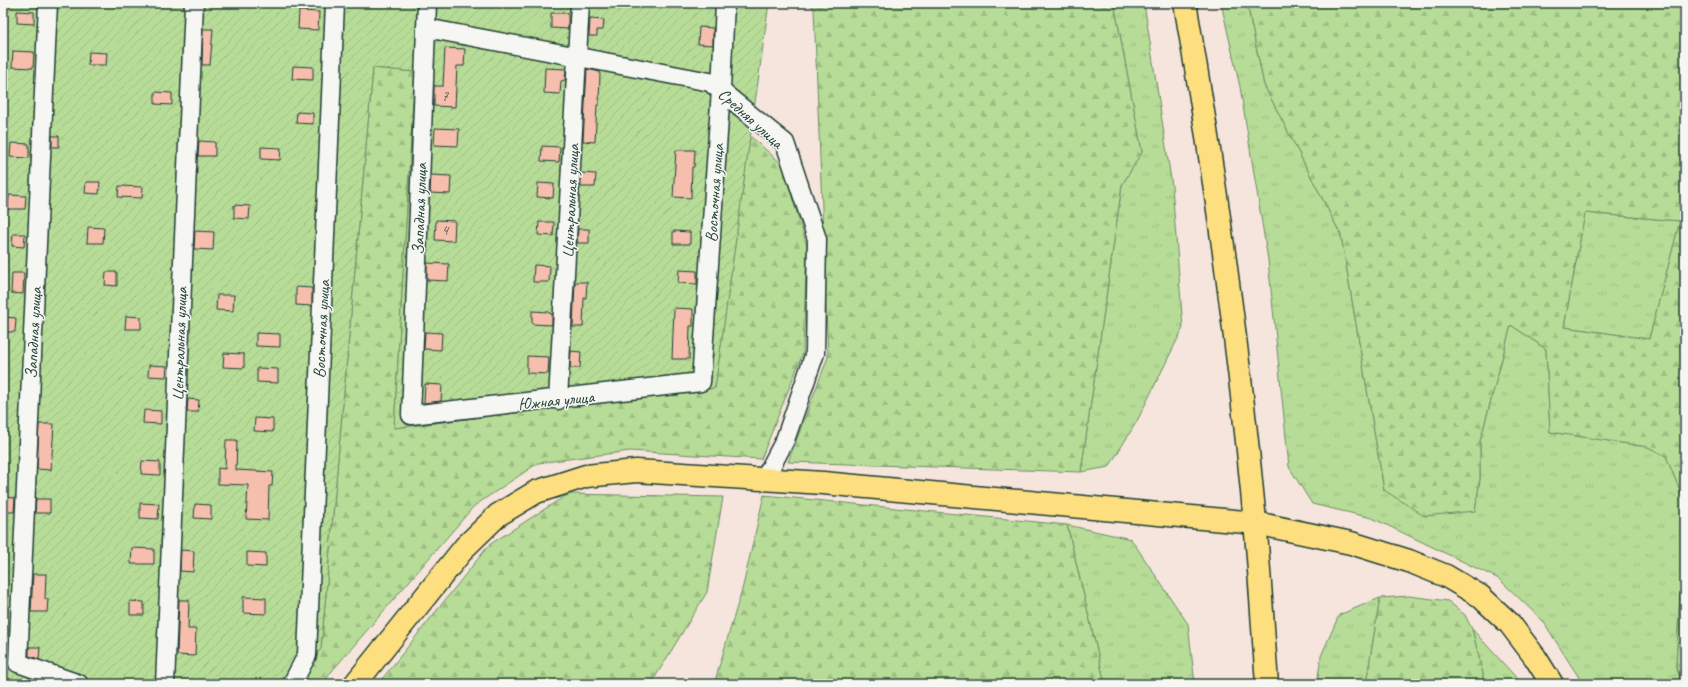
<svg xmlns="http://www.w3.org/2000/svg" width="1688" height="687" font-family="Caveat,sans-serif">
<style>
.grass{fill:url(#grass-tufts);stroke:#6b8c66}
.forest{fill:url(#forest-firs);stroke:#6b8c66;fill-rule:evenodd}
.garden{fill:url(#garden-furrows);stroke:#6b8c66}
.building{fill:#f6beac;stroke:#1f3d34}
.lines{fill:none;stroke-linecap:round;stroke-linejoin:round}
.minor-casing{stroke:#1f3d34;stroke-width:21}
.major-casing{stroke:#1f3d34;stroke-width:25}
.highway-casing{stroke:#1f3d34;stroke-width:25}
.minor{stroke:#f6f6f2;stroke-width:18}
.major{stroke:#fedf80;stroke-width:22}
.highway{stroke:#fedf80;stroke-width:22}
.labels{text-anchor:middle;stroke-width:3;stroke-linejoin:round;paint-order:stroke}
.number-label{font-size:15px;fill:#555d52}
.street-label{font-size:17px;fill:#1f3d34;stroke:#f6f6f2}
</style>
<defs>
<pattern id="grass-tufts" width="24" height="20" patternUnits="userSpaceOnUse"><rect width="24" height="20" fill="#b7dc97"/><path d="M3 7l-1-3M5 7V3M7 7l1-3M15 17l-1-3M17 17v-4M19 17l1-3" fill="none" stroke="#9dbe83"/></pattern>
<pattern id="forest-firs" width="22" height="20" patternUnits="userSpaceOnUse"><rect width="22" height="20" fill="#b7dc97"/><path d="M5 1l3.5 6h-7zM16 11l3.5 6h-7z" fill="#9dbe83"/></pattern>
<pattern id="garden-furrows" width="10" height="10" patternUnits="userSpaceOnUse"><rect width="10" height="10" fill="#b7dc97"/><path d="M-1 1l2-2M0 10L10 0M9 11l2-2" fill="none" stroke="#9dbe83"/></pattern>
</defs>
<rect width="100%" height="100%" fill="#f6e5dd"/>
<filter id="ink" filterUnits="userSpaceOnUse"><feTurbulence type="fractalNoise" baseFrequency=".025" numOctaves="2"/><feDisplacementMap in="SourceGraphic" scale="8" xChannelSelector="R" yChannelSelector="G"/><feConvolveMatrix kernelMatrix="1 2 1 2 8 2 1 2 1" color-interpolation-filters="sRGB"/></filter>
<g filter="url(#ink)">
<!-- grass -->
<path class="grass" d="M1114 3H1144L1172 186 1183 328 1137 421 1109 467 1081 472 1122 185 1142 152Z
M1221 3H1247L1264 85 1341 235 1384 490 1475 511 1480 479V441L1511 325 1546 349 1550 432 1648 447 1666 456 1685 503V589L1680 595 1676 666 1682 684H1583L1543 621 1499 579 1372 518 1312 504 1289 467 1268 260 1240 87Z
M1585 213 1680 221 1649 339 1564 327Z
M1067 525 1131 539 1188 624 1195 684H1105Z
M1380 598 1366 684H1317L1321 656 1339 615Z
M1472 629 1522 684H1482L1483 674Z"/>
<!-- forest -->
<path class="forest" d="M809 3H1114L1142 152 1122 185 1081 472 788 462 828 357 814 9Z
M1247 3H1685V503L1666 456 1648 447 1550 432 1546 349 1511 325 1480 441V479L1475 511 1424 516 1384 490 1341 235 1264 85ZM1585 213 1680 221 1649 339 1564 327Z
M373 68 415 72 394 428 715 388 750 136 782 164 807 246 803 353 761 459 630 451 538 463 474 506 332 671 323 684H288L321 649Z
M568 494 723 497 707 592 651 684H378L489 545Z
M764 495 1067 525 1105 684H714L743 586Z
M1685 589V684H1682L1676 666 1680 595Z
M1409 596 1448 601 1465 615 1472 629 1483 674 1482 684H1366L1380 598Z"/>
<!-- garden -->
<path class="garden" d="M3 3H769L715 388 394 428 415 72 373 68 321 649 288 684H3Z"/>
<!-- building -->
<path class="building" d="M17 11 34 12V24L17 23Z
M299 11 319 12 318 30 298 29Z
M551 13H568V29L551 28Z
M590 19 604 20 603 30H597V36H589Z
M699 27 713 28V45L698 44Z
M203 29H213L210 65H202Z
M445 48 465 49 464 66H457L455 107 434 106V86H443Z
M13 51 34 52 33 68 12 67Z
M89 52 107 53 106 65H88Z
M293 66 313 67V80L292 79Z
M545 68 566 69 565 80 561 81 560 94 544 93Z
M587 69 600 72 599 105H597L595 142 583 141Z
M155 92 172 93V105L155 104Z
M297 112 313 113V124L296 123Z
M435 128 459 129 458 146 434 145Z
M52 136H59V147H52Z
M199 141 215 142V156H198Z
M11 143 29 144V158L10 157Z
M542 146 560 147 559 162 541 161Z
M261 147 281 148 280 160 261 159Z
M676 150H695L694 167H692L691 198 673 197Z
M581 173 596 174 595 187H581Z
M431 175 451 176 450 194 430 193Z
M86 182H100L99 194 85 193Z
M538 183 554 184 553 198 537 197Z
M119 186 143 187 142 198 118 197Z
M9 195 26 196 25 209H8Z
M234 205 250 206 249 219 234 218Z
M436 220 455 221 454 241 435 240Z
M539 222H554L553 236 538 235Z
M88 227 104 228 103 243H87Z
M578 229H589V243H577Z
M195 231 214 232 213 250 194 249Z
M673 231 690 232V244H673Z
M13 234H25L24 247 12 246Z
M427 263 449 264 448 281 427 280Z
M534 265 550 266 549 282H533Z
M679 270 697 271V284L678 283Z
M106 272H117V286L105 285Z
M12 273H24L23 294 11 293Z
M575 282H587L586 298H584L583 327H573Z
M296 287 312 288V306L296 305Z
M217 295H234L233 311 216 310Z
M674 308 693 309V326H690L689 359H672Z
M532 311 549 312V313L552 314V325L532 324Z
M126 316 141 317V329H125Z
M3 317 16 318 15 332H3Z
M425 332 442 333 441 350 424 349Z
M256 333 280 334V347L256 346Z
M571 351 581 352 580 368H570Z
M224 353 244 354V368L223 367Z
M527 356 549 357 548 374 527 373Z
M149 365 167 366 166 377 148 376Z
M257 368 278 369V383L257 382Z
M425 384 442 385 441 401 424 403Z
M188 399 199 400 198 412H187Z
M144 410 161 411V424L143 423Z
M255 418 273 419V432L254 431Z
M39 424H54L51 470 37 469Z
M226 440H237L236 470 273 472 272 486H269L268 520 246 519 248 485 218 484V468L225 469Z
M142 461 160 462V475L141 474Z
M3 497 15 498 14 512H3Z
M36 499H50V513H35Z
M140 503 159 504 158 519 140 518Z
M195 504 211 505V519L194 518Z
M132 548 154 549V564H131Z
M181 550 194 551 193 572 180 571Z
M247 552 266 553V567L247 566Z
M33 574H46L45 599H48L47 612H31Z
M243 597 266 598V614L243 613Z
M179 600H189L188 629H196L195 656 177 655Z
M130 601 144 602V615H130Z
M29 647H40L39 659 29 656Z"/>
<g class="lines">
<defs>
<path id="minor" d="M48 3 18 663 79 684
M427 3 411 415 701 382 721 89 725 3
M426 28 710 82 785 143 817 239 815 353 785 440 765 478
M558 400 580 3
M165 684 194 3
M292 684 307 655 335 3"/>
<path id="major" d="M355 684 465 547 498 515 536 492 586 476 636 471 823 483 1256 523 1351 543 1409 561 1446 576 1480 596 1510 624 1535 657 1552 684"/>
<path id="highway" d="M1185 3C1215 175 1239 348 1255 522 1260 576 1263 630 1267 684"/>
</defs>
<!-- minor casing -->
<use href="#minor" class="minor-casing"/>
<!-- major casing -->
<use href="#major" class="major-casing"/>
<!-- highway casing -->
<use href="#highway" class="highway-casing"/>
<!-- minor -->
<use href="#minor" class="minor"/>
<!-- major -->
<use href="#major" class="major"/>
<!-- highway -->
<use href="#highway" class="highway"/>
</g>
</g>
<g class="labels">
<!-- number labels -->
<g class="number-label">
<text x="445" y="101">7</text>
<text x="445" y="235">4</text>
</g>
<!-- street labels -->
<g class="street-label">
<text transform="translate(751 118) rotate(42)" y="6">Средняя улица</text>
<text transform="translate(714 193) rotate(-86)" y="6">Восточная улица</text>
<text transform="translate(570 201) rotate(-87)" y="6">Центральная улица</text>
<text transform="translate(419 209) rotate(-88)" y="6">Западная улица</text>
<text transform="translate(321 329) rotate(-87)" y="6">Восточная улица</text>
<text transform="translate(33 333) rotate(-87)" y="6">Западная улица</text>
<text transform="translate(179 344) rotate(-88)" y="6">Центральная улица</text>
<text transform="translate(556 400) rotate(-6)" y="6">Южная улица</text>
</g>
</g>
<!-- margin -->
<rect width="1688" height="687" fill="none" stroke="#f6f6f2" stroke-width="16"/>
<rect x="8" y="8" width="1672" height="671" fill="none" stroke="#1f3d34" stroke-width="1.5" filter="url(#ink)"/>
</svg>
